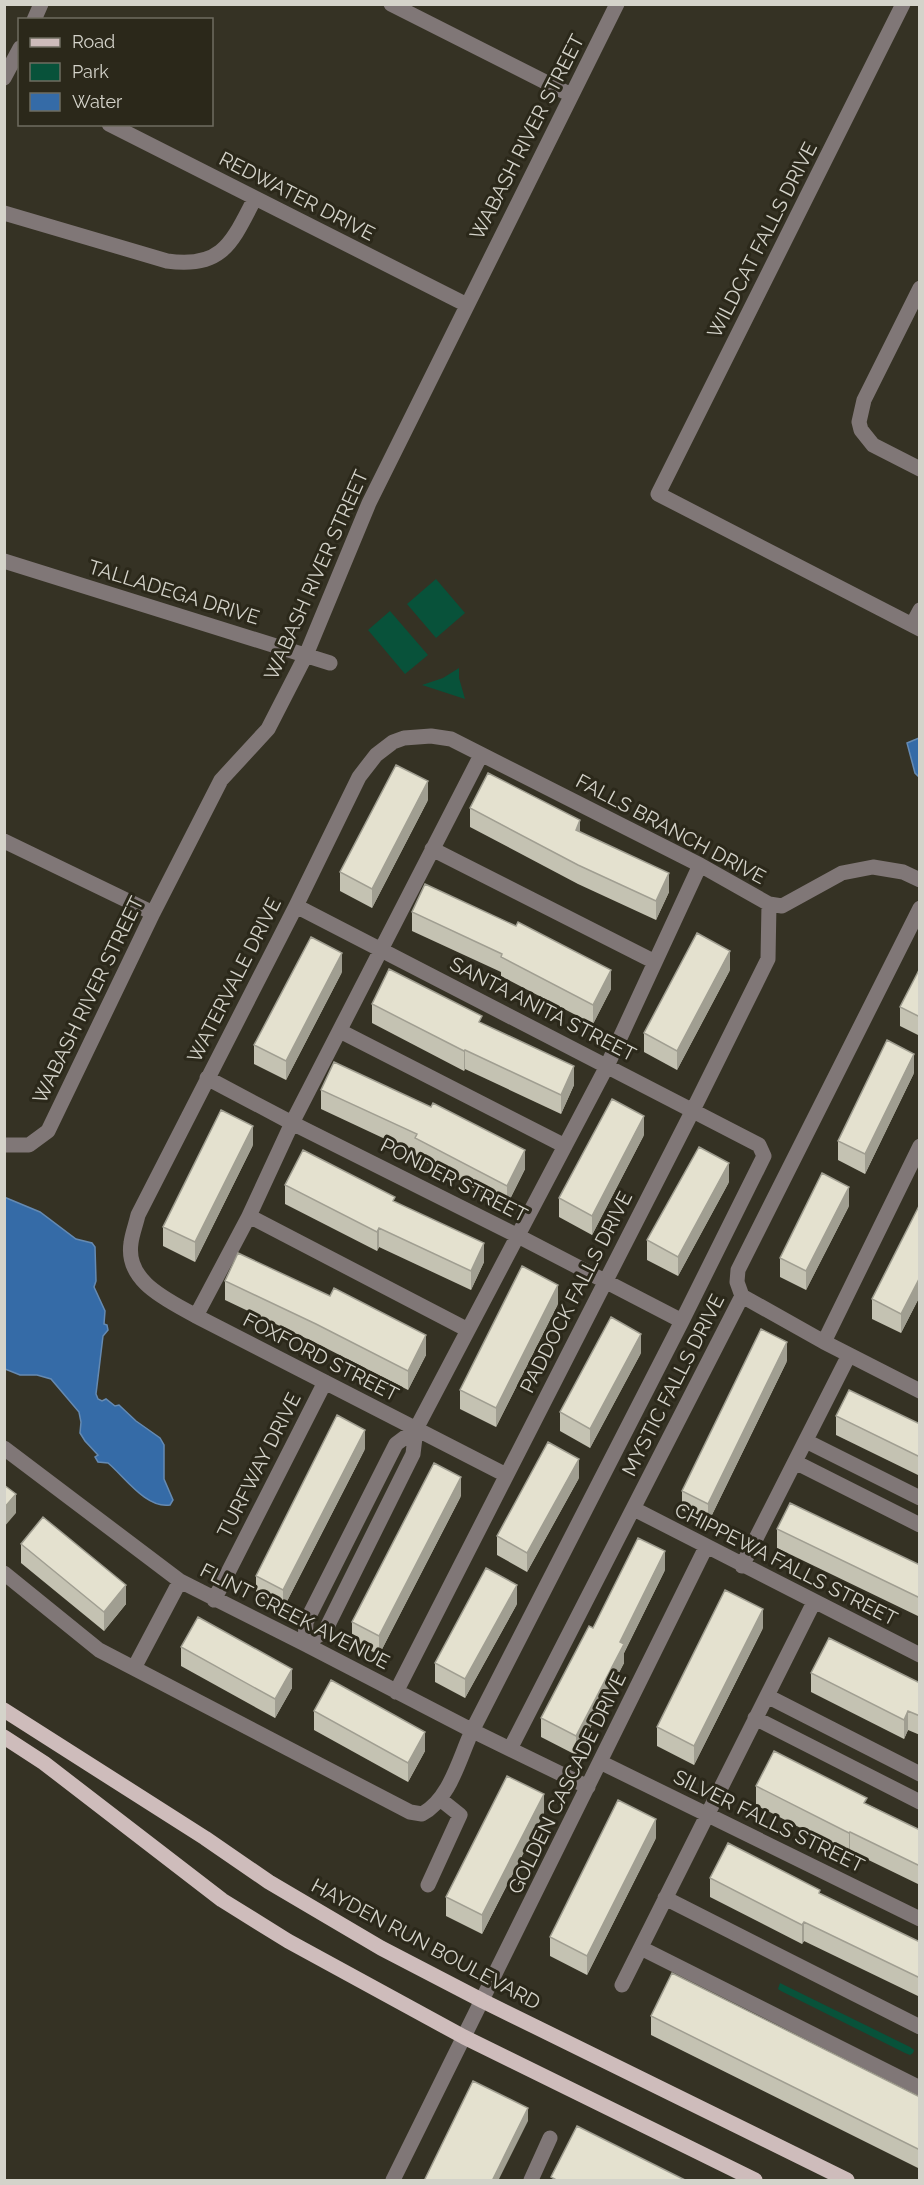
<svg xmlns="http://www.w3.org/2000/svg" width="924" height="2185" font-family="Raleway,sans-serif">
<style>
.green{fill:#08523a}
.water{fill:#356ba7;stroke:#658ab2;stroke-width:1.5}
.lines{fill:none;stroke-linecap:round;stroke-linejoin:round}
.minor{stroke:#807777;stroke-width:15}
.major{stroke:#cebcbb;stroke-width:15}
.wall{fill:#c4c2b2}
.shaded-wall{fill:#a09e91}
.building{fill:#e4e1cf;stroke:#a09e91;stroke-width:1.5}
.labels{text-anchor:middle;stroke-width:6;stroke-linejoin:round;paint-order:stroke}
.street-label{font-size:20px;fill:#d4d3ca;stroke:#2b281a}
</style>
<rect width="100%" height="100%" fill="#353224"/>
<!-- green -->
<path class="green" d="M436 579 465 613 436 638 407 604Z
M390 611 428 655 405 674 368 630Z
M459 668V678L465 699 422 685 443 678Z
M780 1983 910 2047 914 2050 913 2053 910 2055 905 2053 781 1991 778 1989Z"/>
<!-- water -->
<path class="water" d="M919 738H920L919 777 915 773 907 743Z
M4 1197 40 1212 76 1239 92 1243 95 1247 96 1281 94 1287 105 1311 104 1324 107 1325 108 1330 103 1336 96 1394 98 1399 102 1401 106 1399 115 1406 119 1405 136 1421 160 1438 164 1445V1479L173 1500 170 1505C146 1509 124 1476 108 1463L98 1462 95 1457 98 1455 85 1441 80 1433 81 1422 79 1412 51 1379 37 1375H20L5 1369Z"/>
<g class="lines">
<!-- minor -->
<path class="minor" d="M391 4 571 95
M903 4 658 494 920 629
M34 20 41 4
M4 78 20 48
M109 124 467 305
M4 213 167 261C223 269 232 242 255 198
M920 288 864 400 859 422 861 430 873 445 920 469
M4 561 330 663
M912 625 920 610
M4 841 153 913
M432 849 655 962
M340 1031 565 1146
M207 1078 292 1123 518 1236 682 1321
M4 1145H29L48 1131 153 913 221 780 268 729 306 655 369 503 617 4
M249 1216 292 1123 481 755
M742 1296 824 1342 920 1391
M196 1316 249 1216 468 1330
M824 1342 920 1146
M806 1441 920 1498
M4 1448 180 1581 305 1644 475 1732 588 1787
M795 1462 920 1525
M506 1475 196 1316C168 1300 125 1282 131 1243 132 1234 136 1224 138 1215L296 906 359 777 376 755 393 742 404 738 431 736 451 739 700 865 769 904 782 906 842 873 873 867 903 872 920 880
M634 1509 920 1655
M742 1566 849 1355
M4 1573 99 1650 410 1812 422 1814C450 1799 459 1759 472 1731L682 1321 764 1156 759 1145 296 906
M214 1600 325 1382
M305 1644 325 1631 413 1454 416 1429 607 1066 700 865
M305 1644 306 1622 396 1444 416 1429
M134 1668 180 1581
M396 1692 693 1110 768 959 769 904
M767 1696 920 1774
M755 1718 920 1802
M510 1749 742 1296 737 1282 738 1270 920 908
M600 1762 920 1919
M428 1885 460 1815 440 1799
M665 1898 920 2027
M641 1948 920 2088
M622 1985 814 1602
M393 2180 706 1547
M531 2180 550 2138"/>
<!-- major -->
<path class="major" d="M4 1710 205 1838 269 1882 381 1948 483 2001 847 2180
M4 1737 44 1763 222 1900 288 1941 464 2037 755 2180"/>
</g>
<!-- wall -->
<path class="wall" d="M428 800 372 908 340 891V872Z
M470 808 580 832 669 892 656 920 578 884 470 827Z
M412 912 611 989 593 1024 501 976V972L412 931Z
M920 968V1036L900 1026V1007Z
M730 970 677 1070 644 1052V1033Z
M342 972 286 1080 254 1064V1045Z
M372 1004 482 1024 574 1085 561 1114 465 1069 464 1071 372 1023Z
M914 1073 865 1174 838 1160V1141Z
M321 1090 525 1169 507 1205 415 1157V1153L321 1109Z
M644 1135 592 1235 559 1217V1198Z
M253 1145 195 1262 163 1246V1227Z
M729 1182 678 1276 647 1260V1240Z
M285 1185 395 1202 484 1262 471 1290 379 1247 377 1251 285 1204Z
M920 1204V1296L901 1333 872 1319V1299Z
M849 1206 806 1290 780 1277V1258Z
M225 1281 426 1355 408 1390 316 1343 225 1300Z
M558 1304 496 1427 460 1409V1390Z
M641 1353 590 1448 560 1431V1412Z
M787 1361 708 1523 682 1510V1491Z
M836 1416 920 1424V1476L836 1435Z
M365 1449 283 1609 256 1595V1576Z
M579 1478 527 1572 497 1555V1536Z
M461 1496 379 1655 352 1641V1622Z
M777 1529 920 1565V1617L777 1548Z
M21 1544 126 1604 104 1631 21 1563Z
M665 1570 624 1653V1663L576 1755 541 1737V1718L593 1628Z
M517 1604 465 1698 435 1682V1663Z
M763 1628 694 1765 657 1746V1727Z
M181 1647 292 1688 275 1718 181 1666Z
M811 1673 920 1683V1735L908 1730 904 1739 811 1692Z
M314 1711 425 1751 408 1782 314 1730Z
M756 1786 867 1804 920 1830V1885L850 1851 849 1853 756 1805Z
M544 1813 482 1934 446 1916V1897Z
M656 1838 587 1975 550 1956V1937Z
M710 1878 820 1894 920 1942V1997L804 1941 802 1944 710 1897Z
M651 2016 920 2097V2169L651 2035Z"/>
<!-- shaded-wall -->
<path class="shaded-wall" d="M428 781V800L372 908V889Z
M580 820V839L576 830Z
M669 873V892L656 920V901Z
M730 951V970L677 1070V1051Z
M342 953V972L286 1080V1061Z
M611 970V989L593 1024V1005Z
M465 1050V1069L464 1071V1051Z
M914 1054V1073L865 1174V1154Z
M574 1066V1085L561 1114V1095Z
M644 1116V1135L592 1235V1216Z
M253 1126V1145L195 1262V1242Z
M525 1150V1169L507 1205V1186Z
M729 1163V1182L678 1276V1257Z
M849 1187V1206L806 1290V1271Z
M379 1228V1247L377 1251V1232Z
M484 1243V1262L471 1290V1271Z
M920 1277V1296L901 1333V1314Z
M558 1285V1304L496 1427V1408Z
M641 1334V1353L590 1448V1429Z
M426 1335V1355L408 1390V1371Z
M787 1342V1361L708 1523V1504Z
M365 1430V1449L283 1609V1590Z
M579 1459V1478L527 1572V1553Z
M461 1477V1496L379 1655V1636Z
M16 1494V1513L4 1527V1508Z
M665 1551V1570L624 1653V1663L576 1755V1736L620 1642Z
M126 1585V1604L104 1631V1612Z
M517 1585V1604L465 1698V1679Z
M763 1609V1628L694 1765V1746Z
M292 1669V1688L275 1718V1699Z
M908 1711V1730L904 1739V1720Z
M425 1732V1751L408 1782V1763Z
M544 1794V1813L482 1934V1915Z
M656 1819V1838L587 1975V1956Z
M850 1832V1851L849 1853V1833Z
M804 1922V1941L802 1944V1925Z
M528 2108V2121L498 2181H492Z"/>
<!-- building -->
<path class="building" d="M396 765 428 781 372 889 340 872Z
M488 773 580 820 576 830 669 873 656 901 578 865 470 808Z
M425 884 516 926 518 922 611 970 593 1005 501 957 502 954 412 912Z
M697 933 730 951 677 1051 644 1033Z
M311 937 342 953 286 1061 254 1045Z
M920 968V1017L900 1007Z
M389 969 482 1016 479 1022 574 1066 561 1095 465 1050 464 1051 372 1004Z
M887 1040 914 1054 865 1154 838 1141Z
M334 1062 431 1107 433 1103 525 1150 507 1186 415 1138 417 1134 321 1090Z
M612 1099 644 1116 592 1216 559 1198Z
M221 1110 253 1126 195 1242 163 1227Z
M699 1147 729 1163 678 1257 647 1240Z
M303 1150 395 1197 393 1201 484 1243 471 1271 379 1228 377 1232 285 1185Z
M822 1173 849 1187 806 1271 780 1258Z
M920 1204V1277L901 1314 872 1299Z
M238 1253 330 1296 334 1288 426 1335 408 1371 316 1324 225 1281Z
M522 1266 558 1285 496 1408 460 1390Z
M611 1317 641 1334 590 1429 560 1412Z
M761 1329 787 1342 708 1504 682 1491Z
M849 1390 920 1424V1457L836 1416Z
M337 1415 365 1430 283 1590 256 1576Z
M548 1442 579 1459 527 1553 497 1536Z
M434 1463 461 1477 379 1636 352 1622Z
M4 1485 16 1494 4 1508Z
M790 1503 920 1565V1598L777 1529Z
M43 1517 126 1585 104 1612 21 1544Z
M638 1538 665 1551 620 1642 624 1644 576 1736 541 1718 589 1626 593 1628Z
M486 1568 517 1585 465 1679 435 1663Z
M725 1590 763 1609 694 1746 657 1727Z
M198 1617 292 1669 275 1699 181 1647Z
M829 1638 920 1683V1716L908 1711 904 1720 811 1673Z
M331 1680 425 1732 408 1763 314 1711Z
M774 1751 867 1798 864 1803 920 1830V1866L850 1832 849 1833 756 1786Z
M507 1776 544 1794 482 1915 446 1897Z
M618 1800 656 1819 587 1956 550 1937Z
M728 1843 820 1890 819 1893 920 1942V1978L804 1922 802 1925 710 1878Z
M672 1973 920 2097V2150L651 2016Z
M473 2081 528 2108 492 2181H424Z
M577 2126 687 2181H558L551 2177Z"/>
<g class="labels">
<!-- street labels -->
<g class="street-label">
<text transform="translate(527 137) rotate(-63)" y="7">WABASH RIVER STREET</text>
<text transform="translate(297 196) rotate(27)" y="7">REDWATER DRIVE</text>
<text transform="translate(762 240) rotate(-63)" y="7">WILDCAT FALLS DRIVE</text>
<text transform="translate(316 575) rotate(-66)" y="7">WABASH RIVER STREET</text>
<text transform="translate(174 592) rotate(17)" y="7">TALLADEGA DRIVE</text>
<text transform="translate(671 829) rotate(28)" y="7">FALLS BRANCH DRIVE</text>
<text transform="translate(234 980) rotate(-63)" y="7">WATERVALE DRIVE</text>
<text transform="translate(88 1000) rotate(-64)" y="7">WABASH RIVER STREET</text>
<text transform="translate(543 1009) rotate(27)" y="7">SANTA ANITA STREET</text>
<text transform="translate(454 1180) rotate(27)" y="7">PONDER STREET</text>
<text transform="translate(576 1292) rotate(-63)" y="7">PADDOCK FALLS DRIVE</text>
<text transform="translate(321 1357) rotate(27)" y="7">FOXFORD STREET</text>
<text transform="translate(673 1385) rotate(-63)" y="7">MYSTIC FALLS DRIVE</text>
<text transform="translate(259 1465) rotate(-63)" y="7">TURFWAY DRIVE</text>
<text transform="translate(786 1564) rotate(27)" y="7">CHIPPEWA FALLS STREET</text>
<text transform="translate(295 1616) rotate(27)" y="7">FLINT CREEK AVENUE</text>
<text transform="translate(567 1783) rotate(-64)" y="7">GOLDEN CASCADE DRIVE</text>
<text transform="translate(769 1821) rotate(26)" y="7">SILVER FALLS STREET</text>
<text transform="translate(426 1944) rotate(28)" y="7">HAYDEN RUN BOULEVARD</text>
</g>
</g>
<!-- border -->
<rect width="924" height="2185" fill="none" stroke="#d4d3ca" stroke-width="12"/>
<!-- legend -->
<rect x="18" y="18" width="195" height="108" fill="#2b281a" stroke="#6f6c60" stroke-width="1.5"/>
<rect x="30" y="38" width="30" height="9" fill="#cebcbb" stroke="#6f6c60" stroke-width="1.5"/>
<text x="72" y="48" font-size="18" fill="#d4d3ca">Road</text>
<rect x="30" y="63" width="30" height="18" fill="#08523a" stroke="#6f6c60" stroke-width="1.5"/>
<text x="72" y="78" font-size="18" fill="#d4d3ca">Park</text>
<rect x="30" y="93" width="30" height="18" fill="#356ba7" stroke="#6f6c60" stroke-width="1.5"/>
<text x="72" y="108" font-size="18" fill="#d4d3ca">Water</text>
</svg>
